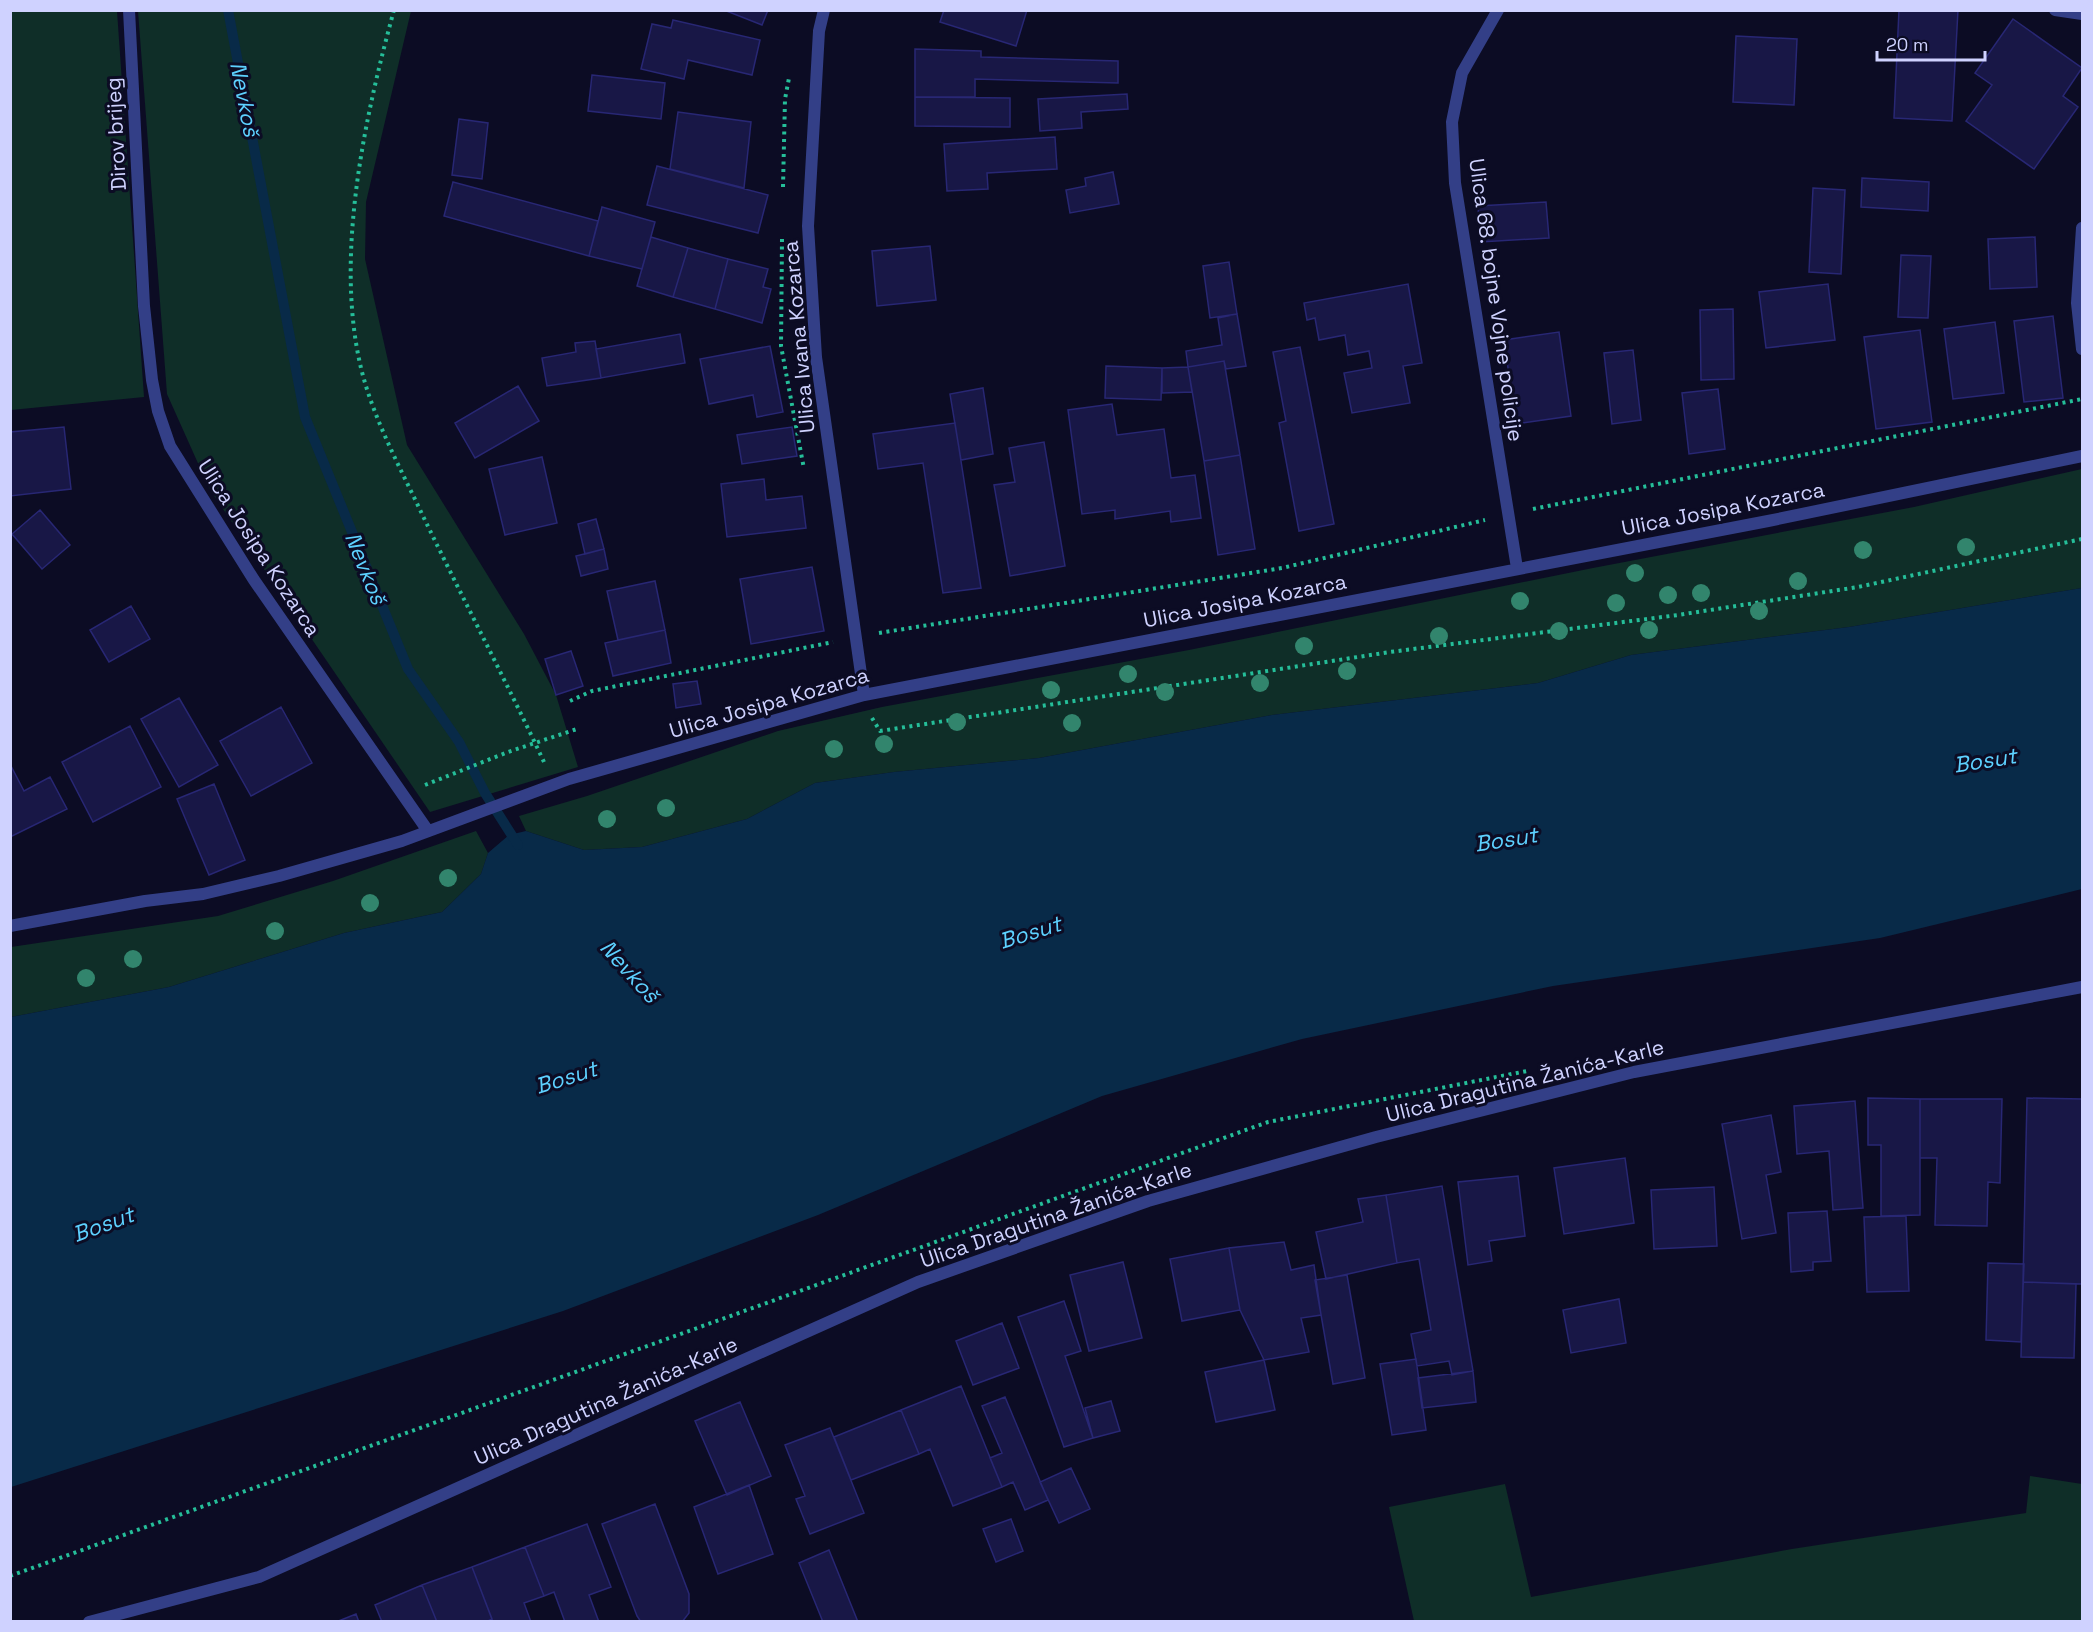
<svg xmlns="http://www.w3.org/2000/svg" width="2093" height="1632" font-family="'Space Grotesk',sans-serif">
<style>
.green{fill:#0f2e28}
.water{fill:#082a48}
.lines{fill:none;stroke-linecap:round;stroke-linejoin:round}
.stream{stroke:#082a48;stroke-width:10}
.building{fill:#181746;stroke:#282774;stroke-width:1.5}
.path{stroke:#25be99;stroke-width:4;stroke-dasharray:3 4.5;stroke-linecap:butt}
.lane{stroke:#333f87;stroke-width:12}
.street{stroke:#333f87;stroke-width:12}
.tree{fill:#32856d}
.labels{text-anchor:middle;stroke-width:6;stroke-linejoin:round;paint-order:stroke}
.street-label{font-size:21px;fill:#cfd2ff;stroke:#0c0c24}
.water-label{font-size:22px;font-style:italic;fill:#5dd1ff;stroke:#0c0c24}
</style>
<rect width="100%" height="100%" fill="#0c0c24"/>
<!-- green -->
<path class="green" d="M11 11H117L144 397 11 410Z
M138 11H411L366 202 365 259 407 445 524 634 556 695 578 767 430 812 210 490 167 394Z
M2082 469V588L1849 627 1631 655 1538 683 1272 715 1039 758 894 772 815 783 747 819 642 847 584 850 526 831 519 816 587 796 778 731 882 707 1189 650 1593 568 1914 507Z
M476 831 488 853 481 874 442 912 344 933 169 987 11 1017V947L218 916 333 881Z
M2030 1476 2082 1484V1621H1414L1389 1507 1505 1484 1531 1597 1792 1549 2026 1513Z"/>
<!-- water -->
<path class="water" d="M2082 588V889L1880 938 1553 986 1302 1039 1102 1096 818 1215 563 1311 11 1487V1017L169 987 344 933 442 912 481 874 488 853 509 835 526 831 584 850 642 847 747 819 815 783 894 772 1039 758 1272 715 1538 683 1631 655 1849 627Z"/>
<g class="lines">
<!-- stream -->
<path class="stream" d="M228 10 305 417 408 669 459 742 485 793 518 845"/>
</g>
<!-- building -->
<path class="building" d="M724 10H768L762 25Z
M944 10H1027L1016 46 940 22Z
M1899 10H1958L1952 121 1894 118Z
M2013 19 2082 68 2063 96 2078 107 2034 169 1966 121 1992 85 1975 73Z
M673 20 760 40 752 75 688 60 684 79 641 69 652 24 671 28Z
M1736 36 1797 39 1794 105 1733 102Z
M915 49 981 51V57L1118 61V83L975 79V97H915Z
M592 75 665 83 661 119 588 111Z
M1127 94 1128 109 1081 112 1082 128 1040 131 1038 99Z
M915 97 1010 98V127L915 126Z
M678 112 751 122 744 188 670 169Z
M459 119 488 123 482 179 452 175Z
M1055 137 1057 169 987 173 988 189 947 191 944 144Z
M657 166 768 195 758 233 647 205Z
M1113 172 1119 204 1070 213 1066 190 1086 186 1085 178Z
M1862 178 1929 182 1928 211 1861 207Z
M453 182 598 221 589 256 444 216Z
M1813 188 1845 190 1841 274 1809 272Z
M1546 202 1549 238 1480 242 1478 206Z
M602 207 655 222 642 269 589 256Z
M651 237 688 248 673 297 637 286Z
M2035 237 2037 287 1990 289 1988 239Z
M930 246 936 300 877 306 872 251Z
M688 248 728 259 715 309 673 297Z
M1901 255 1931 256 1928 318 1898 317Z
M728 259 768 269 763 287 771 289 762 323 715 309Z
M1229 262 1237 314 1210 318 1203 266Z
M1408 284 1422 363 1403 366 1410 403 1352 413 1344 373 1372 368 1369 351 1348 355 1345 335 1319 340 1315 318 1307 320 1304 303Z
M1828 284 1835 340 1766 348 1759 292Z
M1733 309 1734 379 1701 380 1700 310Z
M1237 314 1246 366 1226 369 1224 361 1188 367 1186 351 1222 345 1218 318Z
M2053 316 2063 398 2024 402 2014 321Z
M1995 322 2004 393 1953 399 1944 329Z
M1920 330 1932 422 1876 429 1864 337Z
M1559 332 1571 416 1516 424 1504 340Z
M680 334 685 363 601 378 596 349Z
M595 341 601 378 547 386 542 358 576 352 575 343Z
M770 346 783 412 757 417 753 395 709 404 700 359Z
M1300 347 1334 524 1299 531 1279 423 1286 421 1273 352Z
M1633 350 1641 420 1612 424 1604 353Z
M1224 361 1240 455 1204 461 1188 367Z
M1106 366 1162 368 1161 400 1105 398Z
M1188 367 1192 392 1162 393V368Z
M518 386 539 421 475 458 455 423Z
M983 388 993 454 961 460 950 394Z
M1718 389 1725 449 1689 454 1682 393Z
M1112 404 1117 435 1164 429 1171 478 1195 475 1201 518 1171 522 1170 511 1115 519V510L1082 514 1068 410Z
M955 423 981 588 943 593 923 463 878 469 873 434Z
M64 427 71 489 10 496V432Z
M792 427 797 456 742 464 737 435Z
M1044 442 1065 566 1010 576 994 485 1015 482 1009 448Z
M1240 455 1255 549 1218 555 1204 461Z
M542 457 557 523 505 535 489 469Z
M764 479 766 500 802 496 806 528 727 537 721 484Z
M40 510 70 545 42 569 12 534Z
M596 519 604 549 585 554 578 524Z
M604 549 608 569 581 576 576 556Z
M812 567 824 631 751 644 740 579Z
M655 581 665 630 618 640 607 591Z
M131 606 150 639 109 662 90 630Z
M665 630 671 663 613 676 605 643Z
M571 651 583 686 556 695 545 659Z
M697 681 701 704 676 708 673 684Z
M179 698 218 765 179 787 141 719Z
M281 707 312 763 251 796 220 741Z
M130 726 161 787 93 822 62 762Z
M10 764 24 791 50 777 67 809 10 837Z
M214 784 245 860 209 875 177 799Z
M1868 1098 1920 1099V1215L1881 1216V1145H1868Z
M2027 1098 2082 1099V1284L2023 1282Z
M1920 1099H2002L2000 1183 1988 1182 1987 1226 1935 1225 1937 1158H1920Z
M1855 1101 1863 1208 1833 1210 1829 1151 1797 1154 1794 1106Z
M1771 1115 1781 1172 1766 1175 1776 1233 1742 1239 1722 1124Z
M1625 1158 1634 1223 1564 1234 1554 1168Z
M1518 1176 1525 1236 1489 1241 1492 1261 1468 1265 1458 1182Z
M1442 1186 1473 1371 1452 1375 1449 1361 1417 1366 1411 1334 1431 1330 1419 1259 1397 1263 1386 1195Z
M1714 1187 1717 1246 1654 1249 1651 1190Z
M1386 1195 1397 1263 1326 1279 1316 1232 1363 1222 1358 1199Z
M1827 1211 1831 1261 1813 1262V1270L1791 1272 1788 1213Z
M1906 1216 1909 1291 1867 1292 1864 1217Z
M1284 1242 1291 1270 1314 1265 1321 1315 1301 1318 1309 1352 1264 1360 1240 1310 1229 1248Z
M1229 1248 1240 1310 1182 1321 1170 1259Z
M1123 1262 1142 1338 1089 1351 1070 1275Z
M1988 1263 2024 1264 2021 1342 1986 1340Z
M1347 1275 1365 1378 1333 1384 1315 1280Z
M2023 1282 2076 1284 2074 1358 2021 1357Z
M1619 1299 1626 1343 1571 1353 1563 1310Z
M1064 1301 1081 1351 1065 1356 1093 1438 1064 1447 1018 1317Z
M1002 1323 1019 1368 973 1385 956 1341Z
M1416 1359 1426 1430 1392 1435 1380 1364Z
M1264 1360 1275 1410 1216 1422 1205 1372Z
M1473 1371 1476 1402 1422 1408 1418 1378Z
M961 1386 1002 1487 953 1506 930 1449 919 1454 901 1410Z
M1005 1397 1048 1500 1025 1510 1013 1482 1002 1487 990 1458 1002 1453 982 1406Z
M1111 1401 1120 1431 1093 1438 1085 1408Z
M740 1402 771 1476 727 1495 695 1421Z
M901 1410 919 1454 851 1480 834 1437Z
M830 1428 864 1513 810 1534 796 1499 805 1496 785 1445Z
M1071 1468 1090 1509 1059 1523 1040 1482Z
M749 1485 773 1554 718 1574 694 1507Z
M655 1504 689 1594V1613L682 1622H641L637 1616 602 1524Z
M1011 1519 1023 1551 996 1562 983 1529Z
M587 1524 611 1587 589 1595 599 1622H565L554 1592 544 1596 525 1547Z
M525 1547 544 1596 524 1603 531 1622H493L472 1567Z
M829 1550 858 1622H823L799 1563Z
M472 1567 492 1619 486 1622H437L422 1585Z
M422 1585 437 1622H382L375 1605Z
M356 1614 359 1622H336Z"/>
<g class="lines">
<!-- path -->
<path class="path" d="M394 10C365 116 336 250 359 359 370 413 399 465 422 514 462 597 505 679 544 762
M783 187 785 99 789 78
M782 239 781 346 804 469
M1533 509 2082 399
M879 633 1282 568 1485 520
M570 701 592 691 833 642
M872 718 880 731 1390 652 1678 615 1858 587 2082 539
M425 785 508 752 577 729
M10 1576 1268 1122 1527 1071"/>
<!-- lane -->
<path class="lane" d="M2055 10 2082 14
M2082 228 2077 303 2082 349"/>
<!-- street -->
<path class="street" d="M129 10 144 306 152 380 158 411 170 446 254 580 428 831
M824 10 819 31 808 226 816 357 864 695
M1498 10 1462 73 1452 122 1455 183 1517 568
M10 926 145 901 203 894 279 876 402 841 569 779 864 695 1768 521 2082 456
M89 1622 259 1577 918 1282 1148 1201 1376 1137 1634 1072 2082 987"/>
</g>
<!-- trees -->
<g class="tree">
<circle cx="1966" cy="547" r="9"/>
<circle cx="1863" cy="550" r="9"/>
<circle cx="1635" cy="573" r="9"/>
<circle cx="1798" cy="581" r="9"/>
<circle cx="1701" cy="593" r="9"/>
<circle cx="1668" cy="595" r="9"/>
<circle cx="1520" cy="601" r="9"/>
<circle cx="1616" cy="603" r="9"/>
<circle cx="1759" cy="611" r="9"/>
<circle cx="1649" cy="630" r="9"/>
<circle cx="1559" cy="631" r="9"/>
<circle cx="1439" cy="636" r="9"/>
<circle cx="1304" cy="646" r="9"/>
<circle cx="1347" cy="671" r="9"/>
<circle cx="1128" cy="674" r="9"/>
<circle cx="1260" cy="683" r="9"/>
<circle cx="1051" cy="690" r="9"/>
<circle cx="1165" cy="692" r="9"/>
<circle cx="957" cy="722" r="9"/>
<circle cx="1072" cy="723" r="9"/>
<circle cx="884" cy="744" r="9"/>
<circle cx="834" cy="749" r="9"/>
<circle cx="666" cy="808" r="9"/>
<circle cx="607" cy="819" r="9"/>
<circle cx="448" cy="878" r="9"/>
<circle cx="370" cy="903" r="9"/>
<circle cx="275" cy="931" r="9"/>
<circle cx="133" cy="959" r="9"/>
<circle cx="86" cy="978" r="9"/>
</g>
<g class="labels">
<!-- street labels -->
<g class="street-label">
<text transform="translate(116 134) rotate(-93)" y="7">Dirov brijeg</text>
<text transform="translate(1496 300) rotate(82)" y="7">Ulica 68. bojne Vojne policije</text>
<text transform="translate(799 337) rotate(-95)" y="7">Ulica Ivana Kozarca</text>
<text transform="translate(1723 509) rotate(-11)" y="7">Ulica Josipa Kozarca</text>
<text transform="translate(259 548) rotate(57)" y="7">Ulica Josipa Kozarca</text>
<text transform="translate(1245 601) rotate(-11)" y="7">Ulica Josipa Kozarca</text>
<text transform="translate(769 703) rotate(-16)" y="7">Ulica Josipa Kozarca</text>
<text transform="translate(1525 1081) rotate(-14)" y="7">Ulica Dragutina Žanića-Karle</text>
<text transform="translate(1056 1215) rotate(-19)" y="7">Ulica Dragutina Žanića-Karle</text>
<text transform="translate(606 1401) rotate(-24)" y="7">Ulica Dragutina Žanića-Karle</text>
</g>
<!-- water labels -->
<g class="water-label">
<text transform="translate(245 99) rotate(79)" y="8">Nevkoš</text>
<text transform="translate(366 568) rotate(68)" y="8">Nevkoš</text>
<text transform="translate(1985 760) rotate(-9)" y="8">Bosut</text>
<text transform="translate(1506 839) rotate(-9)" y="8">Bosut</text>
<text transform="translate(1030 932) rotate(-17)" y="8">Bosut</text>
<text transform="translate(630 971) rotate(48)" y="8">Nevkoš</text>
<text transform="translate(566 1077) rotate(-17)" y="8">Bosut</text>
<text transform="translate(103 1224) rotate(-20)" y="8">Bosut</text>
</g>
</g>
<!-- border -->
<rect width="2093" height="1632" fill="none" stroke="#cfd2ff" stroke-width="24"/>
<!-- scale -->
<path d="M1877 51v9h108v-9" fill="none" stroke="#cfd2ff" stroke-width="3"/>
<text x="1886" y="51" font-size="18" fill="#cfd2ff" stroke="#0c0c24" stroke-width="4.5" paint-order="stroke">20 m</text>
</svg>
